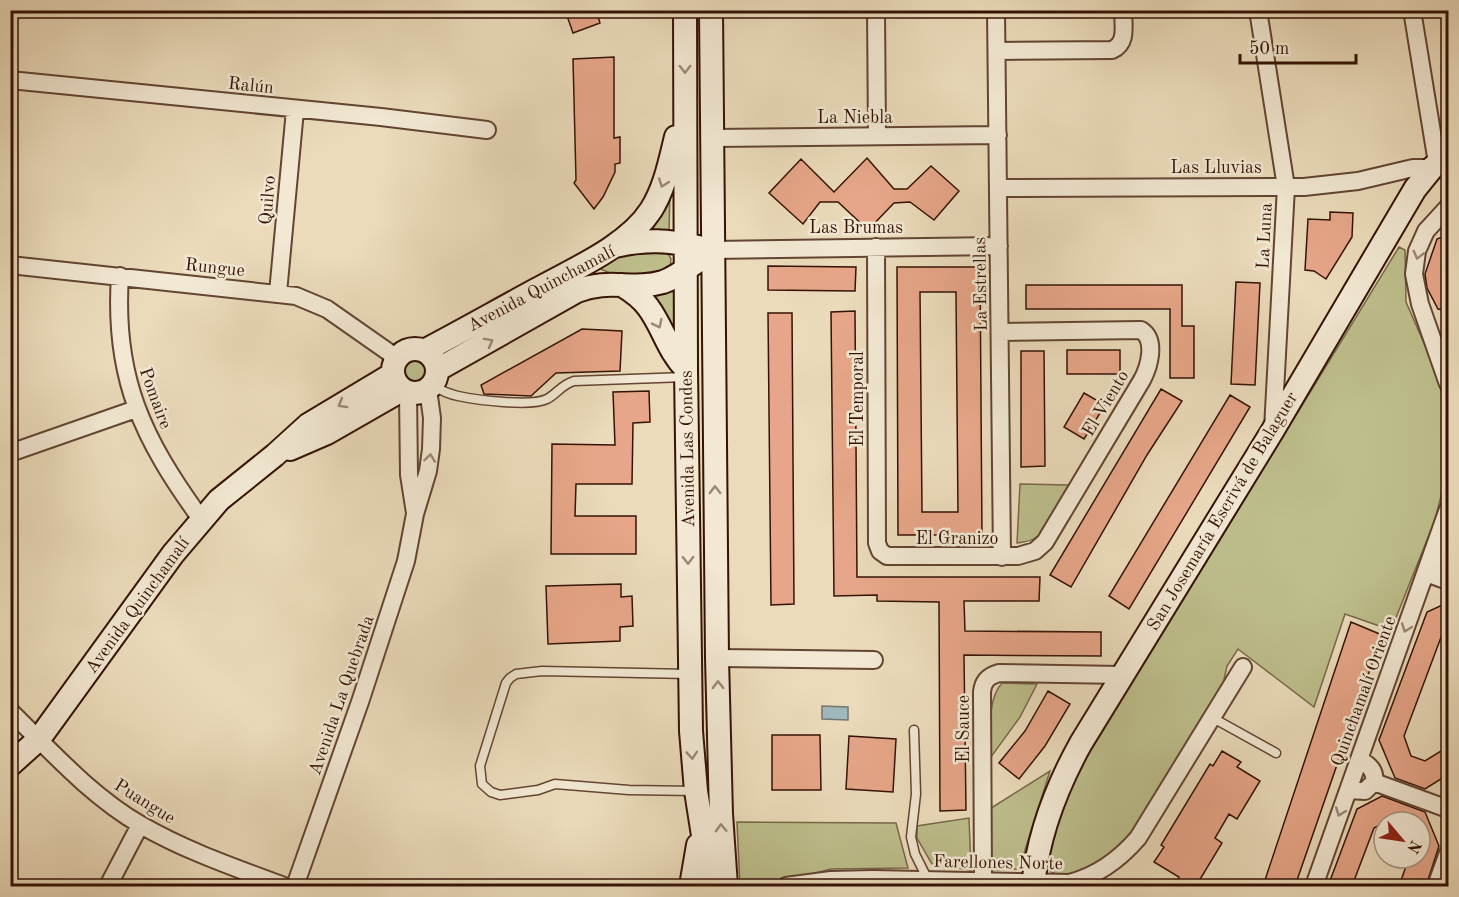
<svg xmlns="http://www.w3.org/2000/svg" width="1459" height="897" font-family="'Old Standard TT',serif">
<style>
.green{fill:#bdbe8c;stroke:#786848;stroke-width:1.5}
.water{fill:#9fb8bc;stroke:#747672;stroke-width:1.5}
.building{fill:#e7a689;stroke:#341304;stroke-width:1.5;fill-rule:evenodd}
.lines{fill:none;stroke-linecap:round;stroke-linejoin:round}
.lane-casing{stroke:#624532;stroke-width:11}
.street-casing{stroke:#624532;stroke-width:20}
.secondary-casing{stroke:#341304;stroke-width:26}
.lane{stroke:#f2e8d3;stroke-width:8}
.street{stroke:#f2e8d3;stroke-width:16}
.secondary{stroke:#f2e8d3;stroke-width:22}
.oneway{stroke:#9c8876}
.labels{text-anchor:middle;stroke-width:5;stroke-linejoin:round;paint-order:stroke}
.street-label{font-size:18px;fill:#341304;stroke:#f2e8d3}
</style>
<rect width="100%" height="100%" fill="#ebdbbb"/>
<filter id="stains"><feTurbulence type="fractalNoise" baseFrequency=".00333" numOctaves="4"/><feColorMatrix values="0 0 0 0 .2 0 0 0 0 .09 0 0 0 0 .02 0 0 0 .5 -.17"/></filter>
<radialGradient id="worn" r=".72"><stop offset=".6" stop-color="#630" stop-opacity="0"/><stop offset="1" stop-color="#630" stop-opacity=".3"/></radialGradient>
<!-- green -->
<path class="green" d="M670 186 669 236 641 231Z
M1399 247 1405 250 1406 302 1434 366 1448 411V468L1435 520 1391 630 1345 614 1314 707 1238 649 1227 666 1223 684C1205 714 1187 744 1169 774 1157 793 1146 814 1132 831 1115 851 1087 877 1059 874 1054 874 1050 873 1049 868 1045 852 1063 806 1068 788Z
M620 251 667 252 671 259 670 268 662 273 615 275 598 268Z
M676 285 674 342 643 293Z
M402 372a12 12 0 1 1 24 0a12 12 0 1 1-24 0Z
M1020 484 1069 485C1062 499 1048 531 1035 538 1029 542 1023 542 1017 543Z
M1002 683 1037 684 1020 717 991 757C991 734 986 701 1002 683Z
M1050 771 1019 869 992 870 988 810Z
M969 818 971 870 932 864 917 838V826Z
M737 822 896 823 908 868 831 869 766 886H740Z"/>
<!-- water -->
<path class="water" d="M822 706 848 707V720L822 719Z"/>
<!-- building -->
<path class="building" d="M573 10H596L600 23 573 33 566 13Z
M614 57V138L620 137V163L615 164V172L603 197 594 209 574 183 576 180 573 59Z
M867 158 894 189H907L931 166 959 191 934 220 910 202 894 203 868 230 838 202H820L803 224 769 193 801 159 834 192Z
M1330 212 1353 213 1352 237 1326 279 1314 271 1305 270 1308 219 1330 220Z
M1449 234V269L1446 275 1449 281V311L1438 309 1427 288 1425 274 1437 239Z
M768 266 856 267 855 291 768 290Z
M897 267H980L982 535H898ZM920 292H956L958 512H922Z
M1236 282 1260 283 1255 385 1231 384Z
M1026 285H1182V326H1194V378H1170V309H1026Z
M855 311 857 577H1040L1039 601H964L965 631 1101 632V656L964 655 966 810 940 811 939 602 877 601V595L834 596 831 312Z
M768 313H792L794 604 771 605Z
M582 329 622 331 620 371 556 373 531 396 484 394 481 385Z
M1067 350H1120V374H1067Z
M1021 351H1044L1045 466 1021 467Z
M1161 389 1182 401 1147 455 1071 587 1050 575Z
M649 391 650 422 633 423 632 484H576L575 516H636V554H551L552 444 615 445 613 392Z
M1084 393 1105 405 1084 439 1064 427Z
M1230 395 1250 407 1129 609 1109 596Z
M621 584V597L632 596 633 626 620 627V641L548 644 546 586Z
M1449 602V623L1446 624 1404 736 1411 756 1425 761 1449 746V774L1425 789 1395 778 1379 740 1427 612Z
M1351 622 1382 635 1295 886H1263Z
M1048 691 1070 704 1045 746 1019 779 999 763 1025 731Z
M772 735H820L821 790H772Z
M849 736 896 739 893 792 846 789Z
M1222 751 1241 762 1237 767 1260 781 1237 819 1229 814 1215 838 1222 843 1196 886H1174L1179 877 1154 862 1164 847 1161 845 1210 764 1213 766Z
M1382 796 1425 812 1439 846 1426 886H1399L1409 858H1420V822L1387 821 1374 828 1352 886H1328L1357 809Z"/>
<g class="lines">
<defs>
<path id="lane" d="M432 385C440 390 449 394 458 396 477 400 531 407 547 399 558 393 561 385 574 381L686 377
M689 674 542 671 516 674 510 678 506 683 480 766 482 784 491 792 500 795 538 790 555 784 629 790 695 791
M1213 718 1276 753
M914 730 916 794 911 837 915 854 928 880"/>
<path id="street" d="M876 10 877 136
M996 10 1002 557
M1258 10 1286 187 1273 429
M1412 10 1437 163
M997 51 1112 50C1128 43 1123 25 1123 10
M10 80 381 117 487 130
M712 138 998 135
M998 188 1304 187 1358 181 1413 168H1432
M1448 207 1426 231 1417 251 1414 274 1420 304 1448 384
M876 247 877 543 880 551 887 556H1018L1035 551 1045 542 1142 380C1149 367 1157 340 1141 330L1000 332
M713 250 999 246
M10 265 296 296 327 309 397 358
M120 276C113 378 143 439 201 519
M278 293 295 110
M408 393 409 475 415 513
M10 453 136 409
M1429 563 1448 561
M1426 573 1448 581
M717 658 874 660
M10 711C51 751 91 796 141 825 186 851 236 868 284 886
M1374 782 1448 809
M1349 790 1365 791 1374 782C1376 771 1369 764 1359 760
M983 880 982 692C983 681 988 676 999 673L1122 675
M108 886 140 825
M295 886 360 702 406 561 415 514 428 471 431 449 432 418 428 389
M786 886 831 880 873 879 1069 883C1097 876 1119 860 1138 838L1243 667
M1314 886 1448 509
M1436 886 1448 853"/>
<path id="secondary" d="M685 10 686 369 691 731 696 791 711 886
M711 10 717 658 721 814 726 886
M615 246C646 239 668 240 698 247
M622 285C632 291 641 297 648 307 663 327 668 351 686 369
M393 371a22 22 0 1 1 44 0a22 22 0 1 1-44 0Z
M424 351C462 331 499 310 536 290 574 269 628 246 651 210 665 188 670 161 676 137
M437 370 577 291C609 278 632 291 663 282 675 278 685 270 696 262
M290 449 327 433 402 390
M10 765 39 739 173 554 219 500 275 455 308 425 393 374
M691 886 698 845
M1033 886C1038 835 1056 788 1081 743L1273 430 1415 189 1432 168 1448 155"/>
</defs>
<!-- lane casing -->
<use href="#lane" class="lane-casing"/>
<!-- street casing -->
<use href="#street" class="street-casing"/>
<!-- secondary casing -->
<use href="#secondary" class="secondary-casing"/>
<!-- lane -->
<use href="#lane" class="lane"/>
<!-- street -->
<use href="#street" class="street"/>
<!-- secondary -->
<use href="#secondary" class="secondary"/>
</g>
<!-- one-way arrows -->
<defs><path id="oneway-chevron" d="M-2-3.5L2.5 0L-2 3.5" fill="none" stroke-width="1.6" stroke-linecap="round" stroke-linejoin="round" transform="scale(1.5)"/></defs>
<g class="oneway">
<use href="#oneway-chevron" transform="translate(685 69) rotate(90)"/>
<use href="#oneway-chevron" transform="translate(663 183) rotate(110)"/>
<use href="#oneway-chevron" transform="translate(1418 255) rotate(104)"/>
<use href="#oneway-chevron" transform="translate(658 324) rotate(64)"/>
<use href="#oneway-chevron" transform="translate(489 342) rotate(-29)"/>
<use href="#oneway-chevron" transform="translate(342 404) rotate(150)"/>
<use href="#oneway-chevron" transform="translate(430 458) rotate(-82)"/>
<use href="#oneway-chevron" transform="translate(715 490) rotate(-91)"/>
<use href="#oneway-chevron" transform="translate(688 560) rotate(89)"/>
<use href="#oneway-chevron" transform="translate(1406 628) rotate(110)"/>
<use href="#oneway-chevron" transform="translate(718 685) rotate(-91)"/>
<use href="#oneway-chevron" transform="translate(692 755) rotate(86)"/>
<use href="#oneway-chevron" transform="translate(1340 812) rotate(110)"/>
<use href="#oneway-chevron" transform="translate(721 828) rotate(-92)"/>
</g>
<g class="labels">
<!-- street labels -->
<g class="street-label">
<text transform="translate(251 85) rotate(6)" y="6">Ralún</text>
<text x="855" y="123">La Niebla</text>
<text x="1216" y="173">Las Lluvias</text>
<text transform="translate(267 200) rotate(-85)" y="6">Quilvo</text>
<text x="856" y="233">Las Brumas</text>
<text transform="translate(1264 236) rotate(-87)" y="6">La Luna</text>
<text transform="translate(215 267) rotate(6)" y="6">Rungue</text>
<text transform="translate(980 284) rotate(-91)" y="6">La Estrellas</text>
<text transform="translate(541 288) rotate(-28)" y="6">Avenida Quinchamalí</text>
<text transform="translate(156 398) rotate(70)" y="6">Pomaire</text>
<text transform="translate(857 399) rotate(-90)" y="6">El Temporal</text>
<text transform="translate(1105 403) rotate(-59)" y="6">El Viento</text>
<text transform="translate(687 449) rotate(-91)" y="6">Avenida Las Condes</text>
<text transform="translate(1222 511) rotate(-59)" y="6">San Josemaría Escrivá de Balaguer</text>
<text x="957" y="544">El Granizo</text>
<text transform="translate(137 605) rotate(-54)" y="6">Avenida Quinchamalí</text>
<text transform="translate(1363 691) rotate(-70)" y="6">Quinchamalí Oriente</text>
<text transform="translate(341 695) rotate(-71)" y="6">Avenida La Quebrada</text>
<text transform="translate(963 729) rotate(-90)" y="6">El Sauce</text>
<text transform="translate(145 801) rotate(32)" y="6">Puangue</text>
<text transform="translate(998 862) rotate(1)" y="6">Farellones Norte</text>
</g>
</g>
<!-- margin -->
<rect width="1459" height="897" fill="none" stroke="#ebdbbb" stroke-width="36"/>
<rect x="12" y="12" width="1435" height="873" fill="none" stroke="#341304" stroke-width="3"/>
<rect x="18" y="18" width="1423" height="861" fill="none" stroke="#341304" stroke-width="1.5"/>
<!-- north arrow -->
<g transform="translate(1402 840) rotate(119)"><circle r="28" fill="#f2e8d3" stroke="#a69380" stroke-width="1.5"/>
<path d="M0-4.5L10 22L0 15L-10 22Z" fill="#8f2418"/>
<text y="-9" font-size="16" font-weight="bold" text-anchor="middle" fill="#341304">N</text>
</g>
<!-- scale -->
<path d="M1240 54v9h116v-9" fill="none" stroke="#341304" stroke-width="3"/>
<text x="1249" y="54" font-size="18" fill="#341304" stroke="#f2e8d3" stroke-width="4.5" paint-order="stroke">50 m</text>
<rect width="100%" height="100%" filter="url(#stains)"/>
<rect width="100%" height="100%" fill="url(#worn)"/>
</svg>
